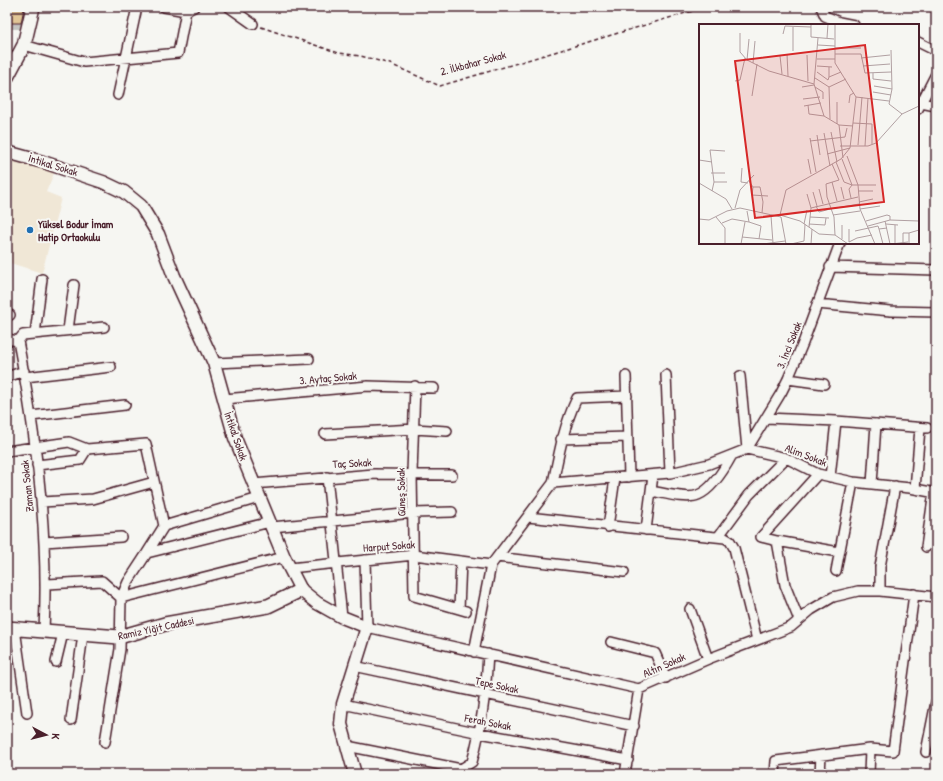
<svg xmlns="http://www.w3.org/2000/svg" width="943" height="781" font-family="'Patrick Hand',sans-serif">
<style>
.built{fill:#f0e7d6}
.shadow{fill:#0003}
.building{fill:#e1c596;stroke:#4a1f2b}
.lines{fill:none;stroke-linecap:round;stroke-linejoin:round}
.minor-casing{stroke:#4a1f2b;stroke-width:12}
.tertiary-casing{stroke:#4a1f2b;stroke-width:15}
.secondary-casing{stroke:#4a1f2b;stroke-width:16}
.path{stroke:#4a1f2b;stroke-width:1.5;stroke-dasharray:4 3;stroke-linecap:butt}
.minor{stroke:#f6f6f2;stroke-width:9}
.tertiary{stroke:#f6f6f2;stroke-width:12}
.secondary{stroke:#f6f6f2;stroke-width:13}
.poi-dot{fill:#1f6fb2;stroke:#f6f6f2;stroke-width:1.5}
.labels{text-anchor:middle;stroke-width:4;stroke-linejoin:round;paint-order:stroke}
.street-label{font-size:11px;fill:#4a1f2b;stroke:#f6f6f2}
.poi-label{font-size:11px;font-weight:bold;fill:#4a1f2b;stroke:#f6f6f2;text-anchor:start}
.inset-road{fill:none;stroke:#b1a0a2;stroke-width:1}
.view{fill:#d62828;fill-opacity:0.15;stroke:#d62828;stroke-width:2}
.inset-edge{fill:none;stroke:#4a1f2b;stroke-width:2}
</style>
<rect width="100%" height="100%" fill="#f6f6f2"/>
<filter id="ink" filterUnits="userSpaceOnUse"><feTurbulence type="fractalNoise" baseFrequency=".025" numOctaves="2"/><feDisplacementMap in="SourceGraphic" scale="8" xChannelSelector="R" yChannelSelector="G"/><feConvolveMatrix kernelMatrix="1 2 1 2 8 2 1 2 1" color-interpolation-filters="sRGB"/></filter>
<g filter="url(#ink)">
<!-- built -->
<path class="built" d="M7 158 55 171 46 192 61 198 42 273 7 262Z"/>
<!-- shadow -->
<path class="shadow" d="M7 9H24L30 16 27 29H11L7 25Z"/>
<!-- building -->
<path class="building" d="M7 8H24L21 23H7Z"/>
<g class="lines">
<defs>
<path id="minor" d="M164 7 186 11 194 7
M229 7 253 24
M821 7 825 16 839 22 854 25
M918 42 936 51
M24 45 84 62 178 53 186 11
M118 95 137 7
M921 103 936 106
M918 109 936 74
M830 267 936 270
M817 304 891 311 936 312
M7 315H10
M68 330 74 285
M35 334 42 279
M7 339 18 341
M18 341C36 437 49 533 44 630
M18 341 23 335 104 327
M214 363 309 359
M666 375 670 473
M626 376 629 477
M740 376 747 449
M7 377 24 371
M25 377 111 367
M788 379 824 384
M415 386 412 473 414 596 466 611
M224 399 368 386 434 388
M31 416 125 405
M766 418 836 421 927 428
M325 434 414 429 447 431
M561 439 628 437
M747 449 781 393 788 379 803 343 840 243
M7 451 69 442 87 449 146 444 164 526
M37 465 80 460 87 449
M327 477 342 617
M830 477 836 421
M553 483C559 453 564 425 577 398L627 396
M253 484 374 474 452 475
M872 484 876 424
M915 489 920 428
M651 491C663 493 688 500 698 495 713 489 725 468 732 455
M42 502 93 499 154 482
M528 517 725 538 730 541 734 548 757 640
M272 527 413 513 452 512
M608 527 615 478
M646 530 653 475
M718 537 749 495 786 458
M777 541 761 537 818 474
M44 542 121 537
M926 547 934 492
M147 553 164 526 259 498
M497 557 624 572
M365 560 367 627 639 689 708 659 791 627 811 610 833 597 858 591H880L936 597
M290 568 414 555 491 565
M836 571 853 482
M47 584 102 581 121 598 284 557
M880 591V567L895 486
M459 609 461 561
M690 609 708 659
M799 620 785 585 777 541 839 552
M15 629 27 713
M611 642 655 653 666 678
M474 652 491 565 553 483 670 473 709 464 747 449 786 458 818 474 853 482 910 488 936 493
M56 662 63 633
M354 666 634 726
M343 704 480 733 628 760
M71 720 83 635
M105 742 120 649 121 598 128 582 147 553 270 522
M347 746 461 769 472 762C482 726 486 691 488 654
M926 752 936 702
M625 774 639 689
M775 774 776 761 870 749 893 751 914 594
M820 774 821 755
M869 774 870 749"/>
<path id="tertiary" d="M7 152 43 162 103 182 124 192 141 206 158 234 174 276 214 363 235 438 284 557 301 590 317 603 342 617 367 627 343 704 341 724 355 774"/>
<path id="secondary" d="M7 77 24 45 33 7
M7 628 119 637 165 624 268 606 301 590"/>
</defs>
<!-- minor casing -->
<use href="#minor" class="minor-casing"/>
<!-- tertiary casing -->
<use href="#tertiary" class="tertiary-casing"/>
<!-- secondary casing -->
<use href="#secondary" class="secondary-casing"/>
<!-- path -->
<path class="path" d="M261 27 339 53 361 56 390 64 440 86 706 7"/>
<!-- minor -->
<use href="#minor" class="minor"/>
<!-- tertiary -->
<use href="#tertiary" class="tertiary"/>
<!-- secondary -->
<use href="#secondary" class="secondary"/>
</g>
</g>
<!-- markers -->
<circle class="poi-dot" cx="30" cy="230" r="4"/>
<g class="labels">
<!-- street labels -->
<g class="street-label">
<text transform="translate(473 63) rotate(-15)" y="4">2. İlkbahar Sokak</text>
<text transform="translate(53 165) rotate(17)" y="4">İntikal Sokak</text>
<text transform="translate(789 345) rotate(-68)" y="4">3. İnci Sokak</text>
<text transform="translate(328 378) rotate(-5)" y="4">3. Aytaç Sokak</text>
<text transform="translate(236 436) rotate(71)" y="4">İntikal Sokak</text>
<text transform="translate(806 455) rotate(21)" y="4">Alim Sokak</text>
<text transform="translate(352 463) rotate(-3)" y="4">Taç Sokak</text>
<text transform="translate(27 486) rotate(-96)" y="4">Zaman Sokak</text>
<text transform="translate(401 492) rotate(-91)" y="4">Güneş Sokak</text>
<text transform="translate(389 546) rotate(-4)" y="4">Harput Sokak</text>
<text transform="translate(156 628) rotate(-12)" y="4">Ramiz Yiğit Caddesi</text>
<text transform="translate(664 665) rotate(-24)" y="4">Altın Sokak</text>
<text transform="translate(497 685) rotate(12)" y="4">Tepe Sokak</text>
<text transform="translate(488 722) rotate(11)" y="4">Ferah Sokak</text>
</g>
<!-- poi labels -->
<g class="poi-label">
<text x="38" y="228">Yüksel Bodur İmam<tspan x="38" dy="13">Hatip Ortaokulu</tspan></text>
</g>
</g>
<!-- overview -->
<g transform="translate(699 24)">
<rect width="220" height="220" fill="#f6f6f2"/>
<path class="inset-road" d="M112 0V13L135 15M136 0V39L157 73 151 124 142 135 87 166 81 191 101 197 120 210 136 211 149 220M41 9V28L48 36 70 47 115 60M84 10 86 2 112 3M119 14 115 60 125 92 140 101 154 102M128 14 129 0M119 21 136 22M136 24H162M192 26 193 65 190 80 203 90M94 27V3M88 30 89 52M136 30H162L166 49 192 48M108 31 109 57M81 32 83 50M162 34 191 31M118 35H136M48 36 50 15M54 39 56 17M118 42 133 43M164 42 191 40M130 43V53L142 48M118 48 129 56 130 53M174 49V55L192 57M116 54 130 63M36 57 41 56 46 34M175 62 193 65M103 63 115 61M116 63 124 68V75M130 63 131 95M130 63 147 55M174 68 192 71M53 72 58 40M157 73 190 77M104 75 121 73M138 78V100M150 79 151 71 155 69M109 81 110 90 125 92M105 82 122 79M154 99 173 100V120M140 101 144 134M132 108 138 138M125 109 131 142M118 111 121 131M111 114 117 148M111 117 146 113 148 104M159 121 163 73M141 122H169L177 119 203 90 220 82M166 122 169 74M128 130 151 124M148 132 159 161 161 185 176 220M109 135 112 150M143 135 153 161 150 165 152 174M0 136 13 138M137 138 145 158 153 161H177M133 140 140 156M43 144 42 158 49 159M12 149H26M50 157 54 163 53 171 69 172M15 158H28M133 158 138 177M0 159 27 175 33 185M54 163H61L64 178 63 189M142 163 145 175M120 165 124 180M13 167 15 158 11 126 26 127M160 167H174M114 168 118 182M108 170 112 184 110 203M160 178 174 175M117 182 120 188 131 185M36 184 41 166 55 151M112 184 159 173M131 185 160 180M161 185 181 182M48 187 50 198 62 202 60 215M134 191 161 187M72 192 74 219M17 193 26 204V220M111 193 130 194M0 195 10 196 28 187 41 184 82 193 87 220M167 197 188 191 191 192V196M186 197 191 220M23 199 33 195 50 198M105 200 108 186M110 200 126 201 127 194M187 200 199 201M196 201V219M169 202 191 196 220 197M150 205V218M156 207 179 202 180 205M136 211 135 193 128 173 127 160 140 156M43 213 73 216M143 215V201M150 218 158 214 173 211M204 219V209H210M42 220 46 198M64 220 86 217M92 220 105 217 106 200M112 220 113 205M184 220 180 205 188 204M192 220 209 218M210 220V209L220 206"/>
<path class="view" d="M166 21 185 178 56 194 36 37Z"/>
<rect width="220" height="220" class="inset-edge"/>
</g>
<!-- margin -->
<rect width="943" height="781" fill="none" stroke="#f6f6f2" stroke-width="24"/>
<rect x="12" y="12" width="919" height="757" fill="none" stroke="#4a1f2b" stroke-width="1.5" filter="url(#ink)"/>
<!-- north arrow -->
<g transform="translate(46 735) rotate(97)" stroke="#f6f6f2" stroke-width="3" paint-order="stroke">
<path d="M0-3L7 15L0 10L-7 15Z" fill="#4a1f2b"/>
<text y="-6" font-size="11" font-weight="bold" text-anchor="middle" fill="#4a1f2b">K</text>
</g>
</svg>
